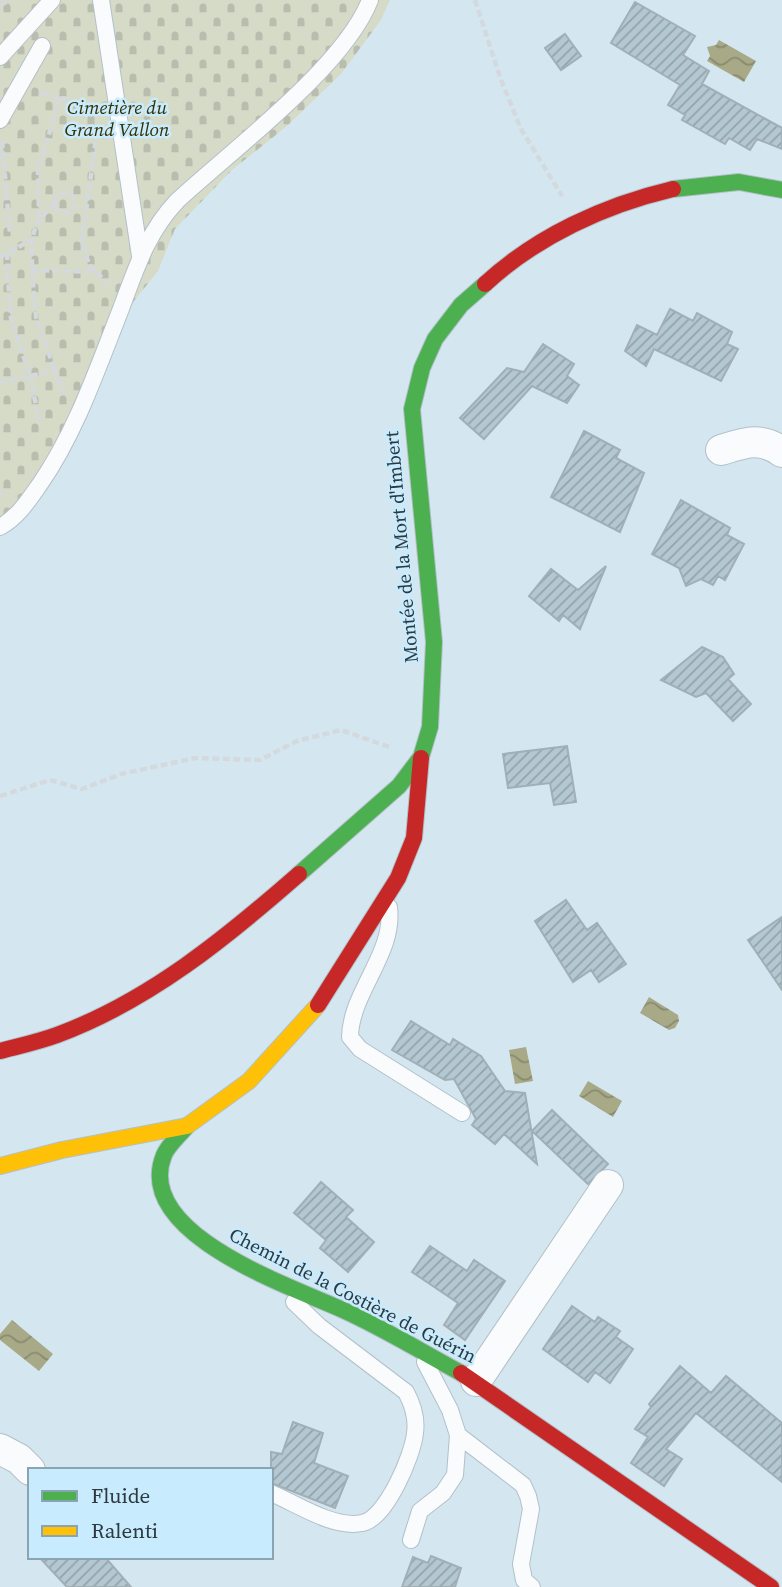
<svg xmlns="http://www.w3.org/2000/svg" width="782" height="1587" font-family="'Source Serif 4',serif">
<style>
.cemetery{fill:url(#cemetery-stones)}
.water{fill:url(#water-waves)}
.building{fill:url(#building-hatch);stroke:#a1afb7;stroke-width:2}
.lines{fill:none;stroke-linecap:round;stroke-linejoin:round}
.lane-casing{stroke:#b2c0c8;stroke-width:18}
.street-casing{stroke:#b2c0c8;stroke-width:32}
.fast-casing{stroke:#b2c0c8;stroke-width:18}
.slow-casing{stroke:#b2c0c8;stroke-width:18}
.jam-casing{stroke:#b2c0c8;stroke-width:18}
.path{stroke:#d3d9dc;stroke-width:4.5;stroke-dasharray:7 3.5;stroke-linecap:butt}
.lane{stroke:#f9fbfd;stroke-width:16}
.street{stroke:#f9fbfd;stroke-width:30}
.fast{stroke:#4caf50;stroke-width:16}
.slow{stroke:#ffc107;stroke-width:16}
.jam{stroke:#c62828;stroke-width:16}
.labels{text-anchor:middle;stroke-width:5;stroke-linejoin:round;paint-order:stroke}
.park-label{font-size:19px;font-style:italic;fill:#363003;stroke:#c8ebfd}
.street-label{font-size:19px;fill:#2c3940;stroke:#c8ebfd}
</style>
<defs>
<pattern id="cemetery-stones" width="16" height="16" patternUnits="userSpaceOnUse" patternTransform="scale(1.75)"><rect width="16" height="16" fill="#d6dbc8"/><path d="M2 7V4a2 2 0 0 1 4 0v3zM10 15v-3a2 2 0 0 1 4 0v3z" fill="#b8bdad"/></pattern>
<pattern id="water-waves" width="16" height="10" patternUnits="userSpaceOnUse" patternTransform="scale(1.75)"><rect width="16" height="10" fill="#a8a987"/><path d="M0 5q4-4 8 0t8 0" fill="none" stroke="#898b70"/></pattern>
<pattern id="building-hatch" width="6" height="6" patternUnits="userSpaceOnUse" patternTransform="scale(1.75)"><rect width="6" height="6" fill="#b4c8d2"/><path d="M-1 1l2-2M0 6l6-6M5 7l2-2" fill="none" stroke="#93a3ac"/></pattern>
</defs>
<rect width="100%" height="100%" fill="#d4e7f1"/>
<!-- cemetery -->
<path class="cemetery" d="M0 0H390L381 20 341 74 287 126 232 170 175 229 158 271 130 306 94 395 0 532Z"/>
<!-- water -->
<path class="water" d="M719 40 756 61 744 82 707 61 710 56 707 47 716 45Z
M649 997 678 1015 679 1021 675 1028 669 1030 640 1013Z
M526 1047 533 1081 515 1084 509 1050Z
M588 1081 622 1101 613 1117 579 1096Z
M12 1320 53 1354 39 1371 0 1340V1334Z"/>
<!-- building -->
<path class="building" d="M635 2 695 36 683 55 709 71 702 84 782 128V149L757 139 750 150 729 138 725 144 682 120 685 115 668 105 680 85 611 43Z
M565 34 581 56 561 70 545 48Z
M670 309 693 321 697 313 732 332 727 344 738 349 721 381 654 349 646 366 625 351 637 325 657 335Z
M543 344 574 364 567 376 579 385 567 403 532 386 484 439 460 418 507 368 524 372Z
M584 431 620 450 616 458 644 473 620 532 551 497Z
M681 500 730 528 727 535 744 544 725 580 718 576 713 585 701 579 686 586 679 568 652 554Z
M606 566 580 629 563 615 559 621 529 596 551 569 578 590Z
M702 647 723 657 734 674 728 679 751 704 733 721 706 693 696 697 661 680Z
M567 746 576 802 554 805 550 783 508 788 503 754Z
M566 900 587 930 597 923 626 964 599 982 591 970 573 982 535 921Z
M782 917V990L748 940Z
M411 1021 450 1045 453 1039 481 1056 505 1091 525 1093 537 1164 504 1134 495 1144 472 1125 476 1119 454 1079 445 1080 392 1050Z
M552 1110 608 1164 588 1184 532 1131Z
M321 1182 353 1210 346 1217 374 1242 348 1272 320 1248 326 1240 294 1213Z
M430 1246 467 1271 474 1260 505 1281 465 1340 444 1325 458 1303 412 1272Z
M572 1306 595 1322 598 1317 620 1331 616 1337 633 1349 610 1383 595 1372 588 1382 543 1349Z
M680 1366 711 1393 726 1376 782 1423V1482L696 1413 666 1449 682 1459 664 1486 631 1463 648 1437 635 1429 651 1407 649 1404Z
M293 1422 323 1433 314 1463 348 1476 335 1508 271 1483V1452L282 1454Z
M431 1556 461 1568 455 1587H402L413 1557 428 1563Z
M39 1557H105L131 1587H67Z"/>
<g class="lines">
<defs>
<path id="lane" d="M101 0 140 256
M0 57 52 0
M0 120 42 46
M0 527C18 517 28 501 40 484 74 435 95 375 117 319 134 276 144 236 177 201 232 150 344 67 370 0
M389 907C395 954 351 991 350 1037L360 1049 462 1113
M425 1362 450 1410 458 1435 523 1485 528 1496 531 1509 521 1564 524 1580 532 1587
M271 1493C297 1504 334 1529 362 1523 386 1519 413 1455 415 1433 417 1419 413 1405 406 1392L319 1326 294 1302
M411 1540 420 1511 443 1493 455 1475 458 1435"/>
<path id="street" d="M721 450C744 443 760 436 782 452
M476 1381 608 1185
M0 1449 19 1459 30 1470"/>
<path id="fast" d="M673 189 739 182 782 190
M299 874 399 786 421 757 430 727 434 642 412 409 422 368 435 339 461 305 485 284
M187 1126C180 1135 168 1145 164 1155 132 1234 293 1287 343 1310 383 1328 422 1352 461 1373"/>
<path id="slow" d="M0 1166 62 1150 187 1126 249 1081 318 1005"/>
<path id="jam" d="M485 284C537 236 605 205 673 189
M318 1005 398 878 414 838 421 758
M0 1051C19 1046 38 1042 57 1035 149 1001 226 938 299 874
M461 1373 771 1587"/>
</defs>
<!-- lane casing -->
<use href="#lane" class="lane-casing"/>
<!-- street casing -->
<use href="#street" class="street-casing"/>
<!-- fast casing -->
<use href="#fast" class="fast-casing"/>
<!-- slow casing -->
<use href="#slow" class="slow-casing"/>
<!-- jam casing -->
<use href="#jam" class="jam-casing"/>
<!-- path -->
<path class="path" d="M475 0 501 80 521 129 562 196
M0 5 11 0
M41 93 97 107
M97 131 82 241 89 265 108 284
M2 141 10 235
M55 203a10 10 0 1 1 20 0a10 10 0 1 1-20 0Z
M55 204C29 226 32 237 32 270L96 272
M39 217 38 170 60 98
M7 253 10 315 30 376 39 420
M0 257 33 239
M32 270 36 317 55 371
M0 382 55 371 64 393
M0 490 1 501
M0 796 50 780 82 789 121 774 195 758 260 760 297 741 341 730 392 748"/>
<!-- lane -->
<use href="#lane" class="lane"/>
<!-- street -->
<use href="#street" class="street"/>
<!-- fast -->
<use href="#fast" class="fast"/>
<!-- slow -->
<use href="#slow" class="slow"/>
<!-- jam -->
<use href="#jam" class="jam"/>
</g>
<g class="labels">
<!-- park labels -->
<g class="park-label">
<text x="117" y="114">Cimetière du<tspan x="117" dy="22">Grand Vallon</tspan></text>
</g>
<!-- street labels -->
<g class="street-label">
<text transform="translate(401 547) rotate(-95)" y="7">Montée de la Mort d'Imbert</text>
<text transform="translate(353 1295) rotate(27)" y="7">Chemin de la Costière de Guérin</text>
</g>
</g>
<!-- legend -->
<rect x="28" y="1468" width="245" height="91" fill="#c8ebfd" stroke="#8aa4b1" stroke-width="2"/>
<rect x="42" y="1491" width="35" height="10" fill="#4caf50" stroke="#8aa4b1" stroke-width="2"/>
<text x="91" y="1503" font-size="21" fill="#2c3940">Fluide</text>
<rect x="42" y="1526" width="35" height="10" fill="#ffc107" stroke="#8aa4b1" stroke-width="2"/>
<text x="91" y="1538" font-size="21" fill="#2c3940">Ralenti</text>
</svg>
